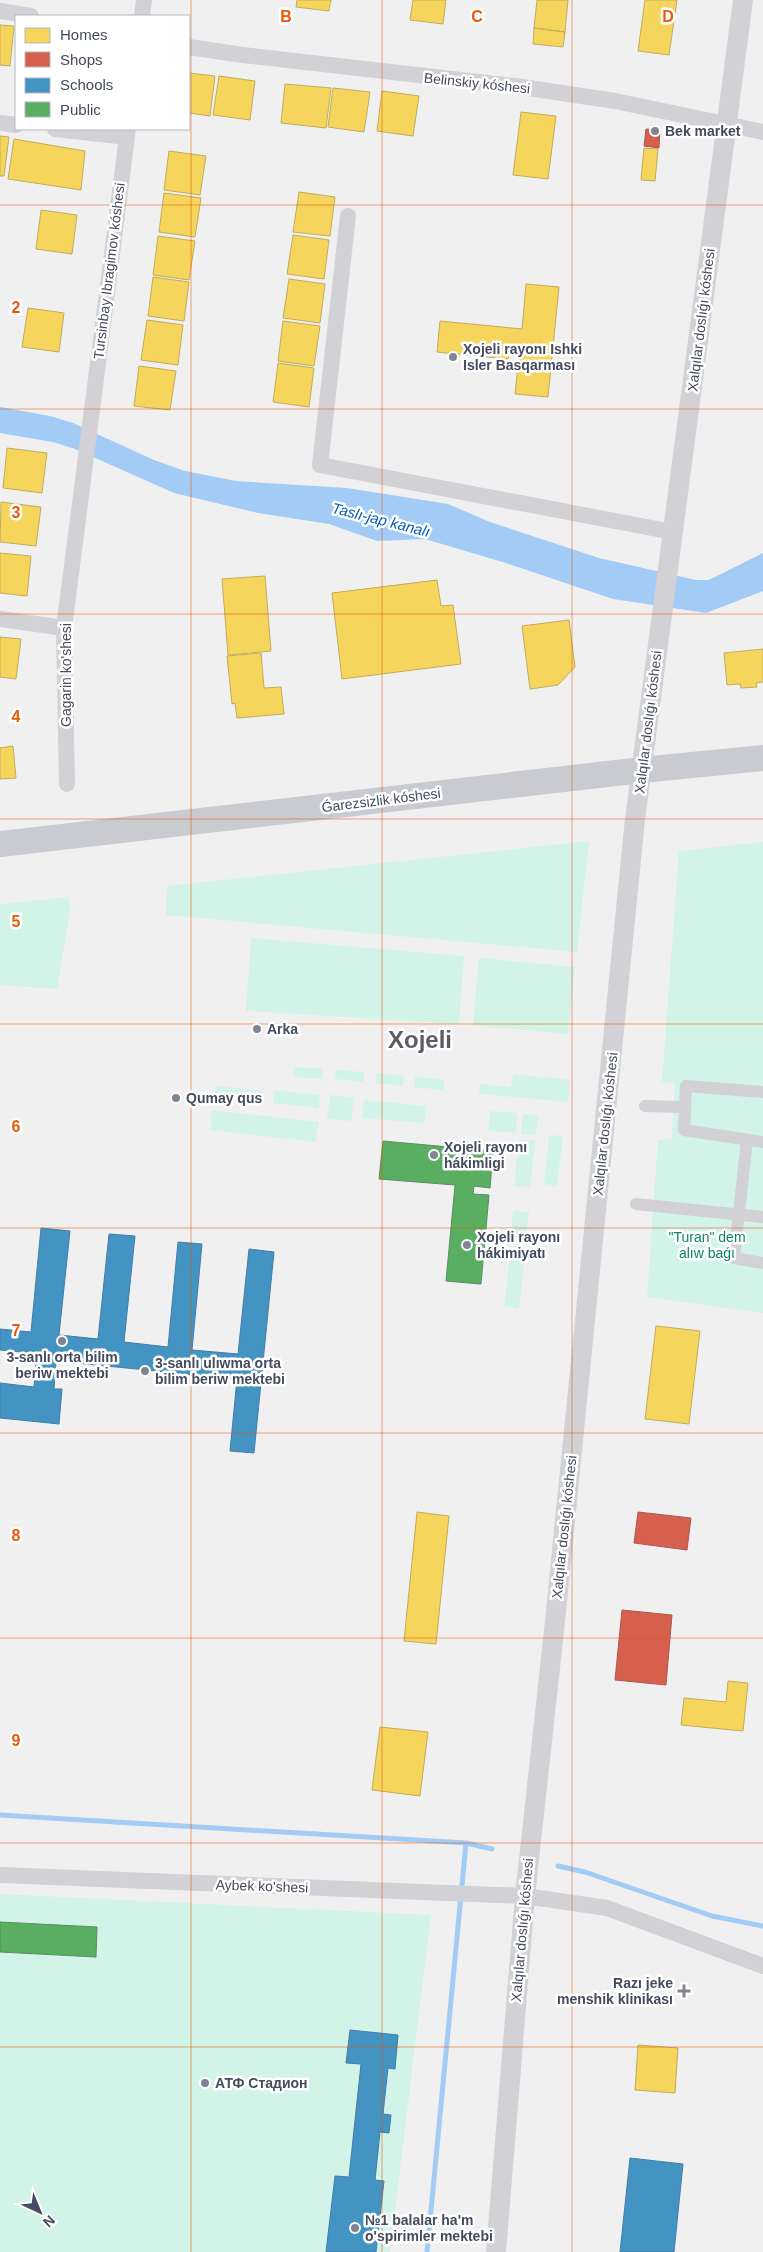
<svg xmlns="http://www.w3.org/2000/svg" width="763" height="2252" font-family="Arial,sans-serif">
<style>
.green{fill:#d2f3e7}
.water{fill:#a2ccf5}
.homes{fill:#f6d55c;stroke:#c1ac5d}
.shops{fill:#d6604d;stroke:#aa5a52}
.schools{fill:#4393c3;stroke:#447da5}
.public{fill:#5aae61;stroke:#549060}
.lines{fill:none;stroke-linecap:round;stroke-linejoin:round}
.stream{stroke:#a2ccf5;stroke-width:5}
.pedestrian{stroke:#d1d1d6;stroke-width:12}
.minor{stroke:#d1d1d6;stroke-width:16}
.tertiary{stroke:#d1d1d6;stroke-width:20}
.primary{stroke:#cacbd1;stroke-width:26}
.grid{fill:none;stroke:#e8590c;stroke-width:1;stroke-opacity:0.55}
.poi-dot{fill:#818592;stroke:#fff;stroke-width:2}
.labels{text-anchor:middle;stroke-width:5;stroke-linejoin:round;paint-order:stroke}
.street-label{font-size:14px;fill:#454b5f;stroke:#fff}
.poi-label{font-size:14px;font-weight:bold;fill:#454b5f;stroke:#fff;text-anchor:start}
.park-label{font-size:14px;fill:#0c8469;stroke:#fff}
.water-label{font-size:15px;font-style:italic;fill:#005eb7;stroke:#fff}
.town-label{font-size:24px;font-weight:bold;fill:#5b5d65;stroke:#fff}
.grid-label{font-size:16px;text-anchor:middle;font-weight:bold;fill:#e8590c;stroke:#fff;stroke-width:5;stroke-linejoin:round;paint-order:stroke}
</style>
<rect width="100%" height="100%" fill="#f1f0f0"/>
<!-- green -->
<path class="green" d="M589 841 577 952 166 915 167 886Z
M763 842V1313L647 1297 658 1140 672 1139 675 1083 662 1082 679 851Z
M68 897 70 910 57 989 0 985V904Z
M251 938 464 956 459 1024 246 1011Z
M479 958 575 967 568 1034 473 1025Z
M295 1067 323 1069 322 1079 294 1077Z
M336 1070 364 1072 363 1082 335 1079Z
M376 1073 404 1076 403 1086 375 1083Z
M513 1074 570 1080 568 1102 479 1094 480 1084 511 1087Z
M415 1077 444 1080 443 1090 414 1087Z
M216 1086 262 1091 260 1104 214 1099Z
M274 1090 320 1095 319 1108 273 1103Z
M330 1095 354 1098 351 1121 327 1119Z
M364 1100 426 1106 424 1123 362 1118Z
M212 1110 319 1122 316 1142 210 1130Z
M490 1111 517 1113 516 1133 488 1131Z
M523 1114 538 1115 536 1135 521 1134Z
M549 1135 563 1136 557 1186 544 1184Z
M519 1139 535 1141 530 1187 514 1186Z
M513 1211 529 1212 526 1238 511 1237Z
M510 1254 525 1256 519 1308 504 1307Z
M0 1894 431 1915 390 2252H0Z"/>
<!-- water -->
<path class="water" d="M0 407 50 416 73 423 154 460 185 471 236 481 347 488 448 504 490 522 599 558 696 580H709L763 553V591L706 613 613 599 506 563 425 539 377 541 329 524 258 513 174 493 75 449 53 442 0 433Z"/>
<!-- homes -->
<path class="homes" d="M297 0H331L329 11 296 7Z
M413 0H446L443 24 410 20Z
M537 0H568L565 32 534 28Z
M645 0H677L669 55 638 51Z
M0 25 14 26 10 66 0 65Z
M534 28 565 32 563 47 533 44Z
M189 73 215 76 210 116 189 113Z
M219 76 255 81 250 120 213 115Z
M285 84 331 88 326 128 281 123Z
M333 88 370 92 364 132 328 127Z
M382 91 419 96 413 136 377 131Z
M521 112 556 116 548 179 513 175Z
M0 136 9 137 4 176H0Z
M14 139 85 151 81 190 8 179Z
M644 148 658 149 655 181 641 180Z
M169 151 206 156 200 195 164 190Z
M299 192 335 197 330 236 293 232Z
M164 193 201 198 195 237 159 232Z
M41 210 77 215 72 254 36 249Z
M293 235 329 240 324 279 287 274Z
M158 236 195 241 189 280 153 275Z
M153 277 189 282 184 321 148 316Z
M289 279 325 284 320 323 283 318Z
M526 284 559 287 548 397 515 394 520 347 510 346 508 359 437 352 440 321 522 329Z
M28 308 64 313 59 352 22 347Z
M147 320 183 325 178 365 141 360Z
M283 321 320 326 314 366 278 361Z
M278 363 314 368 309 407 273 402Z
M139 366 176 371 170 410 134 406Z
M7 448 47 453 42 493 3 488Z
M1 502 41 507 36 546 0 542Z
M0 553 31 556 27 596 0 593Z
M265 576 271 651 228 655 222 579Z
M437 580 441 606 453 605 461 664 342 679 332 593Z
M569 620 575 667 558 685 530 689 522 626Z
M0 637 21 639 16 679 0 677Z
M763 649V682L756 683 757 687 741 688 740 684 727 685 724 653Z
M261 653 264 688 281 687 284 714 237 718 235 703 232 704 227 656Z
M13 746 16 778 0 779V748Z
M656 1326 700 1331 689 1424 645 1419Z
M417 1512 449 1516 436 1644 404 1641Z
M728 1681 748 1683 743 1731 681 1725 684 1698 726 1702Z
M380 1727 428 1732 420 1796 372 1790Z
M638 2045 678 2048 675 2093 635 2090Z"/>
<!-- shops -->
<path class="shops" d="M646 129 660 130 659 148 644 146Z
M638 1512 691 1518 687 1550 634 1543Z
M622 1610 672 1615 666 1685 615 1680Z"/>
<!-- schools -->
<path class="schools" d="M41 1228 70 1231 59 1335 98 1339 109 1234 135 1236 124 1342 168 1347 178 1242 202 1244 192 1350 238 1354 249 1249 274 1252 254 1453 230 1451 237 1379 56 1361 54 1389H62L59 1424 0 1418V1383L34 1387 36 1359H30L31 1353 0 1350V1329L31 1332Z
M350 2030 398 2035 395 2069 388 2068 383 2114 391 2115 389 2133 380 2132 375 2180 384 2181 376 2252H326L335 2176 349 2177 361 2064 346 2063Z
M630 2158 683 2164 674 2252H620Z"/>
<!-- public -->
<path class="public" d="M383 1141 493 1151 490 1188 474 1186 473 1194 489 1195 481 1284 446 1281 455 1185 379 1179Z
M0 1922 97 1927 96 1957 0 1952Z"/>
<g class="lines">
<!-- stream -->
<path class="stream" d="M0 1815 466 1843 492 1849
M558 1866 585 1872 712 1916 763 1926
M427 2252 466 1843"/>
<!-- pedestrian -->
<path class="pedestrian" d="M763 1092 686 1086 684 1130 763 1142
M645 1106 685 1107
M747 1140 734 1258 763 1263
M636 1204 763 1217"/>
<!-- minor -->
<path class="minor" d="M0 11 31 16
M142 16 144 0
M189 47 243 55 515 86 615 101 763 132
M0 123 16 125
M55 129 127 137
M348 216 320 465 673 532
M0 619 64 628
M67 784 64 628 128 129
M0 1875 525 1896 607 1908 763 1966"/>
<!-- tertiary -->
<path class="tertiary" d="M496 2252 525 1896 554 1631 635 819 743 0"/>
<!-- primary -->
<path class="primary" d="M0 844 642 770 763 758"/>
</g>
<!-- grid -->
<path class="grid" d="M191 0V2252M382 0V2252M572 0V2252M0 205H763M0 409H763M0 614H763M0 819H763M0 1024H763M0 1228H763M0 1433H763M0 1638H763M0 1843H763M0 2047H763"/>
<!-- markers -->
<g class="poi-dot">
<circle cx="655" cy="131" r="5"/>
<circle cx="453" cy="357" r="5"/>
<circle cx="257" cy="1029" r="5"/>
<circle cx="176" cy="1098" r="5"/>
<circle cx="434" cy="1155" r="5"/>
<circle cx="467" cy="1245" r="5"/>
<circle cx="62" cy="1341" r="5"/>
<circle cx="145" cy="1371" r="5"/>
<path d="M681.5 1983.5h5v5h5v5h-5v5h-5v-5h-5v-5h5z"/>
<circle cx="205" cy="2083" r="5"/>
<circle cx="355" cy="2228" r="5"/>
</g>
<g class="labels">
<!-- street labels -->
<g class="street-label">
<text transform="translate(477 83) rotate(6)" y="5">Belinskiy kóshesi</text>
<text transform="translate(109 271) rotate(-83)" y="5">Tursinbay Ibragimov kóshesi</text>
<text transform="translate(701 320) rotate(-83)" y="5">Xalqılar doslıǵı kóshesi</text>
<text transform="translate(66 675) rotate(-90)" y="5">Gagarin ko'shesi</text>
<text transform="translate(648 722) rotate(-83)" y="5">Xalqılar doslıǵı kóshesi</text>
<text transform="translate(381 800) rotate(-7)" y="5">Ǵarezsizlik kóshesi</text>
<text transform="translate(605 1124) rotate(-84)" y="5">Xalqılar doslıǵı kóshesi</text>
<text transform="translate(564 1527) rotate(-84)" y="5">Xalqılar doslıǵı kóshesi</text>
<text transform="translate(262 1886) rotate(2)" y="5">Aybek ko'shesi</text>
<text transform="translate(522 1930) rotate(-85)" y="5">Xalqılar doslıǵı kóshesi</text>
</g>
<!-- poi labels -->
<g class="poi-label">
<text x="665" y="136">Bek market</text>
<text x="463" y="354">Xojeli rayonı Ishki<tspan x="463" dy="16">Isler Basqarması</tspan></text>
<text x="267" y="1034">Arka</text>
<text x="186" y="1103">Qumay qus</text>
<text x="444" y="1152">Xojeli rayonı<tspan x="444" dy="16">hákimligi</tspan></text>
<text x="477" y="1242">Xojeli rayonı<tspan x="477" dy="16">hákimiyatı</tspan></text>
<text x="62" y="1362" text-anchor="middle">3-sanlı orta bilim<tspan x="62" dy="16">beriw mektebi</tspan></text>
<text x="155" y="1368">3-sanlı ulıwma orta<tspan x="155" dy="16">bilim beriw mektebi</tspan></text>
<text x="673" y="1988" text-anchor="end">Razı jeke<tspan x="673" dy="16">menshik klinikası</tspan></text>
<text x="215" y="2088">АТФ Стадион</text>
<text x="365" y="2225">№1 balalar ha'm<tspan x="365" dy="16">o'spirimler mektebi</tspan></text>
</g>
<!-- park labels -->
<g class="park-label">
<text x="707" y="1242">"Turan" dem<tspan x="707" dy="16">alıw baǵı</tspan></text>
</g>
<!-- water labels -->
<g class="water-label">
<text transform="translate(381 520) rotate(14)" y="5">Taslı-jap kanalı</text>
</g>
<!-- town labels -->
<g class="town-label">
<text x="420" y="1048">Xojeli</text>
</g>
</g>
<g class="grid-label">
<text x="286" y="22">B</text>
<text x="477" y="22">C</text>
<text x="668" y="22">D</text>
<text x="16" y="313">2</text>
<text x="16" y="518">3</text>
<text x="16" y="722">4</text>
<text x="16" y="927">5</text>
<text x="16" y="1132">6</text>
<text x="16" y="1336">7</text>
<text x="16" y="1541">8</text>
<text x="16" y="1746">9</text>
</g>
<!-- legend -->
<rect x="15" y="15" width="175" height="115" fill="#ffffff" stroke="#b5b7bf"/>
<rect x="25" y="28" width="25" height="15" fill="#f6d55c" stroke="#b5b7bf"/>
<text x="60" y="40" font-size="15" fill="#454b5f">Homes</text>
<rect x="25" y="52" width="25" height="15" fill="#d6604d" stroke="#b5b7bf"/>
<text x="60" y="65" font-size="15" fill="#454b5f">Shops</text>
<rect x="25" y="78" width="25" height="15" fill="#4393c3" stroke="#b5b7bf"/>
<text x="60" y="90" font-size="15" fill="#454b5f">Schools</text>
<rect x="25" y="102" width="25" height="15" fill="#5aae61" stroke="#b5b7bf"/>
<text x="60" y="115" font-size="15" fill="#454b5f">Public</text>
<!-- north arrow -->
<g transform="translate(40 2212) rotate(136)" stroke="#ffffff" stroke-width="4" paint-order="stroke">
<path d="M0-4L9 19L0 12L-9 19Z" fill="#454b5f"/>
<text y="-8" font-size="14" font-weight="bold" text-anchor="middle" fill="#454b5f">N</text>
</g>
</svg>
